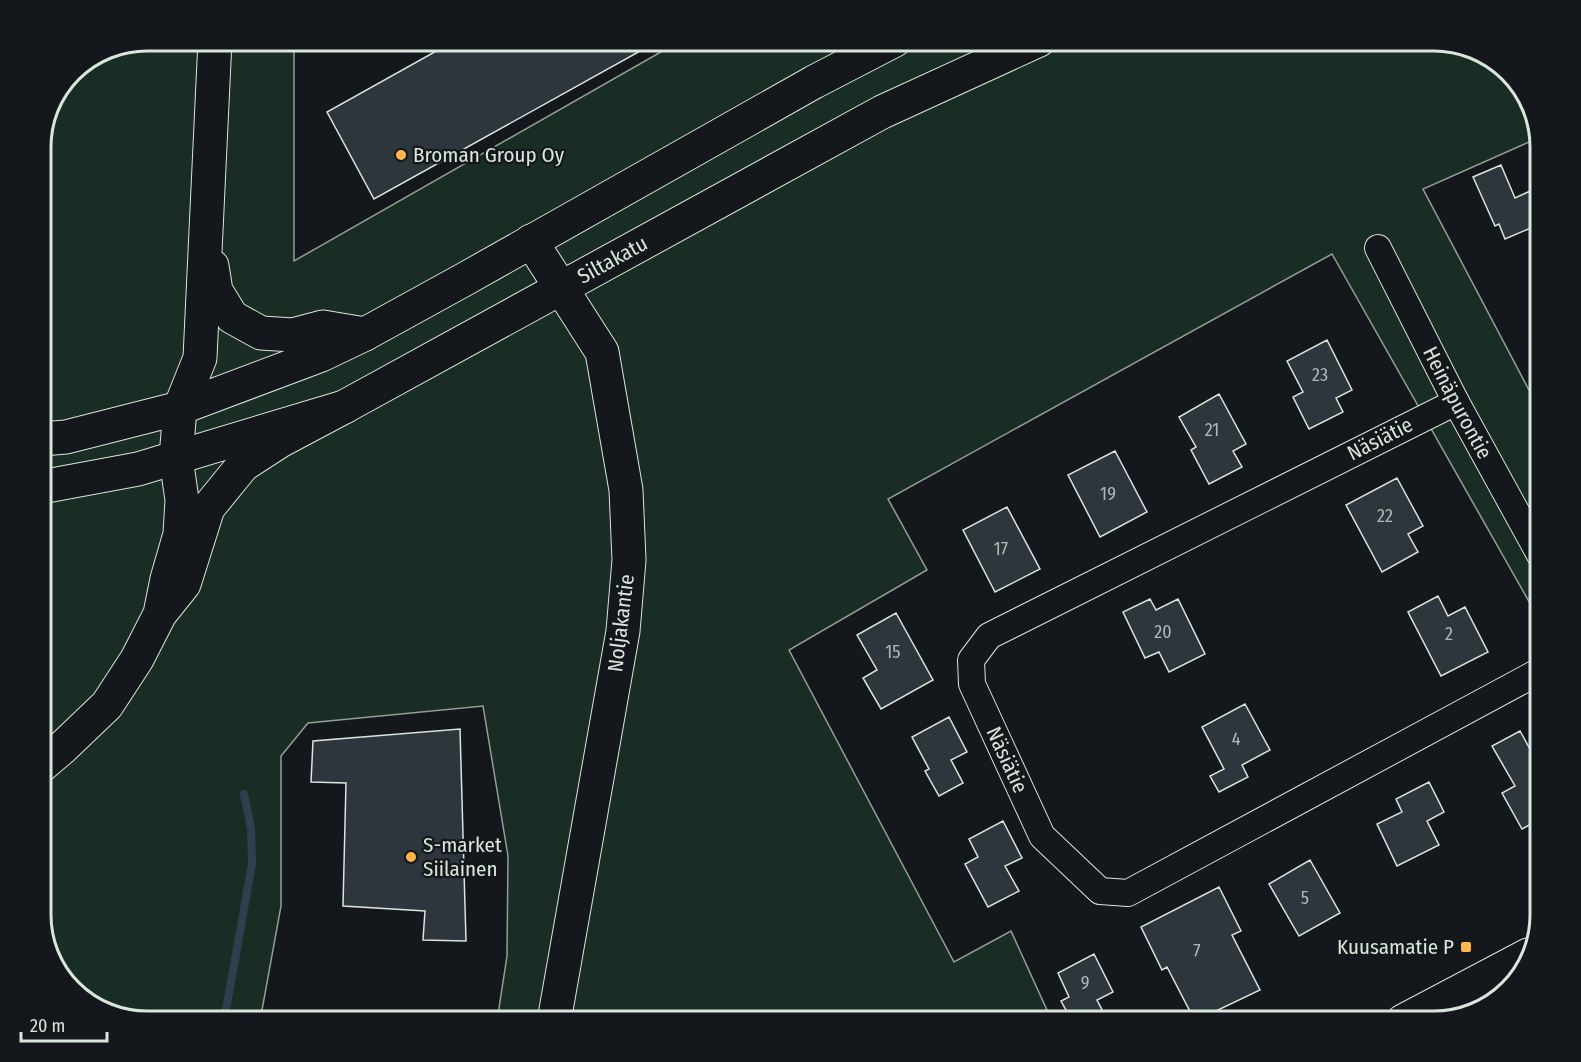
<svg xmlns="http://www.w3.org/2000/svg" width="1581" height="1062" font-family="'Fira Sans Condensed',sans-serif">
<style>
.green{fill:#1a2d24;stroke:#939e99;stroke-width:1.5}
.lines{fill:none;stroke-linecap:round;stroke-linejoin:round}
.stream{stroke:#2f3f4d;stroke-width:8}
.building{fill:#2c363c;stroke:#d8e6dc;stroke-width:1.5}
.minor-casing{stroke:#d8e6dc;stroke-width:28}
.tertiary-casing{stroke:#d8e6dc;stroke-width:35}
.secondary-casing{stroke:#d8e6dc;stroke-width:35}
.primary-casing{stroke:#d8e6dc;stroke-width:35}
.motorway-casing{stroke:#d8e6dc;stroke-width:35}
.minor{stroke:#14181c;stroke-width:26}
.tertiary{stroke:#14181c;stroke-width:33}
.secondary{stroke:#14181c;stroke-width:33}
.primary{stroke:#14181c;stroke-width:33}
.motorway{stroke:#14181c;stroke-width:33}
.poi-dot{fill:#ffb74d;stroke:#14181c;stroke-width:2}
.labels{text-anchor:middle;stroke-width:4.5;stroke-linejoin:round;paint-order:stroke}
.number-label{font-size:18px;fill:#adbab4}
.poi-label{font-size:21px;fill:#d8e6dc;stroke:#14181c;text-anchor:start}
.street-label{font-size:21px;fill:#d8e6dc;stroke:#14181c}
.rim{fill:none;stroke:#d8e6dc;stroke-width:3}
</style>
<rect width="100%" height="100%" fill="#14181c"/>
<!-- green -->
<path class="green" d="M147 40 294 41V261L680 41H1434L1493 59 1526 94 1538 138 1423 189 1540 411V621L1332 254 888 499 927 570 789 650 954 962 1011 931 1052 1021H497L507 956 508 856 483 706 308 723 281 756V906L260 1021H147L88 1003 55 968 41 922V140L72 71 107 48Z"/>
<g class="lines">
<!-- stream -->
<path class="stream" d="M224 1021 252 864 251 829 244 794"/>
</g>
<!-- building -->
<path class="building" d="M456 40H660L374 199 327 112Z
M1501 165 1515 198 1530 191 1540 216V224L1505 239 1499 224 1495 226 1473 177Z
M1327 340 1352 390 1336 398 1343 412 1309 429 1293 397 1303 392 1287 361Z
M1219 394 1246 444 1233 451 1242 467 1209 484 1191 450 1196 447 1179 417Z
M1115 451 1147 512 1100 537 1068 475Z
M1397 478 1423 526 1408 534 1418 552 1382 572 1346 505Z
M1007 507 1040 569 995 592 963 530Z
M1438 596 1448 616 1465 607 1488 652 1441 676 1408 612Z
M1150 599 1156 610 1178 599 1205 654 1169 672 1159 652 1145 658 1123 612Z
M896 613 933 680 881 709 863 678 877 670 857 635Z
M1245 704 1270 750 1242 765 1248 777 1219 792 1210 776 1224 769 1202 727Z
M949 717 967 752 951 760 963 783 939 796 925 771 929 769 912 737Z
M460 729 466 941 423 940 425 911 343 906 346 783 311 782 313 741Z
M1520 731 1540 767V774L1535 777 1540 786V819L1522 829 1502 793 1515 786 1492 746Z
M1429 782 1444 812 1427 821 1439 845 1397 866 1377 824 1402 812 1396 799Z
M1003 821 1022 858 1005 866 1019 891 988 907 965 864 978 857 969 839Z
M1310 860 1340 913 1299 936 1269 884Z
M1219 887 1241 931 1232 935 1260 990 1195 1021 1167 967 1162 970 1141 927Z
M1094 954 1113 992 1097 1000 1108 1021H1072L1061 1001 1069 997 1058 973Z"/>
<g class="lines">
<defs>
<g id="minor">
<path id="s1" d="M1378 248 1456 402 1540 555"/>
<path id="s2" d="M1456 402 989 636 971 660 972 684 1042 836 1100 891 1128 893 1540 671"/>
</g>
<path id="tertiary" d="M1403 1021 1528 955"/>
<path id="secondary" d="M531 241 602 352 626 490 629 560 623 631 554 1021"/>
<g id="primary">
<path d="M41 439 66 437 180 408 321 355 365 334 465 279 814 82 895 40"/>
<path id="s3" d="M41 487 138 469 344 407 882 112 1039 40"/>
</g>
<path id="motorway" d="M212 266 216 291 232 317 261 333 293 335 323 327 365 334
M160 614 167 579 180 534 182 500 176 458 180 408 200 358 215 40
M41 766 61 749 107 705 137 659 160 614 184 584 208 508 243 465 280 441 344 407"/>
</defs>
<!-- minor casing -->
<use href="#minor" class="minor-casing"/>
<!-- tertiary casing -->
<use href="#tertiary" class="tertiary-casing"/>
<!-- secondary casing -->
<use href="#secondary" class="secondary-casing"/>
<!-- primary casing -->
<use href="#primary" class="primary-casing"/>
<!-- motorway casing -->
<use href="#motorway" class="motorway-casing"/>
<!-- minor -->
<use href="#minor" class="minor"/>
<!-- tertiary -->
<use href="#tertiary" class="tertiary"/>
<!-- secondary -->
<use href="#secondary" class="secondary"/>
<!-- primary -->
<use href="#primary" class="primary"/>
<!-- motorway -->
<use href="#motorway" class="motorway"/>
</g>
<!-- markers -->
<g class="poi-dot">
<circle cx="401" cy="155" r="6"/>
<circle cx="411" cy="857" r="6"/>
<rect x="1460" y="941" width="12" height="12" rx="3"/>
</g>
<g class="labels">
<!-- number labels -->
<g class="number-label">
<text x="1320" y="381">23</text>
<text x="1212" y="436">21</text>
<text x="1108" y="500">19</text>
<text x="1385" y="522">22</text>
<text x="1001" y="555">17</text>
<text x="1163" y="638">20</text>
<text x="1449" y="640">2</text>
<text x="893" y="658">15</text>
<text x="1236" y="745">4</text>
<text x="1305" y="904">5</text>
<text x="1197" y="957">7</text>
<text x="1085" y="989">9</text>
</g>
<!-- poi labels -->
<g class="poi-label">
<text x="413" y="162">Broman Group Oy</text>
<text x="423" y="852">S-market<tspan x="423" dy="24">Siilainen</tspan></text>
<text x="1454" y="954" text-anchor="end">Kuusamatie P</text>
</g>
<!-- street labels -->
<g class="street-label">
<text dy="7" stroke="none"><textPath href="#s3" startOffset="620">Siltakatu</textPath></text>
<text dy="7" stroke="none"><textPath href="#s1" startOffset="174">Heinäpurontie</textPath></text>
<text transform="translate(1380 439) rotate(-27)" y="7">Näsiätie</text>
<text transform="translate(621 623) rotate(-83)" y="7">Noljakantie</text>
<text dy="7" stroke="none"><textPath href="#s2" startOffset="660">Näsiätie</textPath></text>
</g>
</g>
<!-- crop -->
<path d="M0 0H1581V1062H0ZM147 51H1434A96 96 0 0 1 1530 147V915A96 96 0 0 1 1434 1011H147A96 96 0 0 1 51 915V147A96 96 0 0 1 147 51Z" fill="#14181c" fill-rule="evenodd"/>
<path class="rim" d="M147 51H1434A96 96 0 0 1 1530 147V915A96 96 0 0 1 1434 1011H147A96 96 0 0 1 51 915V147A96 96 0 0 1 147 51Z"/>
<!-- scale -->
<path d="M21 1032v9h86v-9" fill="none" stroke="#d8e6dc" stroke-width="3"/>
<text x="30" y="1032" font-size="18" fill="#d8e6dc" stroke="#14181c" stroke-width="4.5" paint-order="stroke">20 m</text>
</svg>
